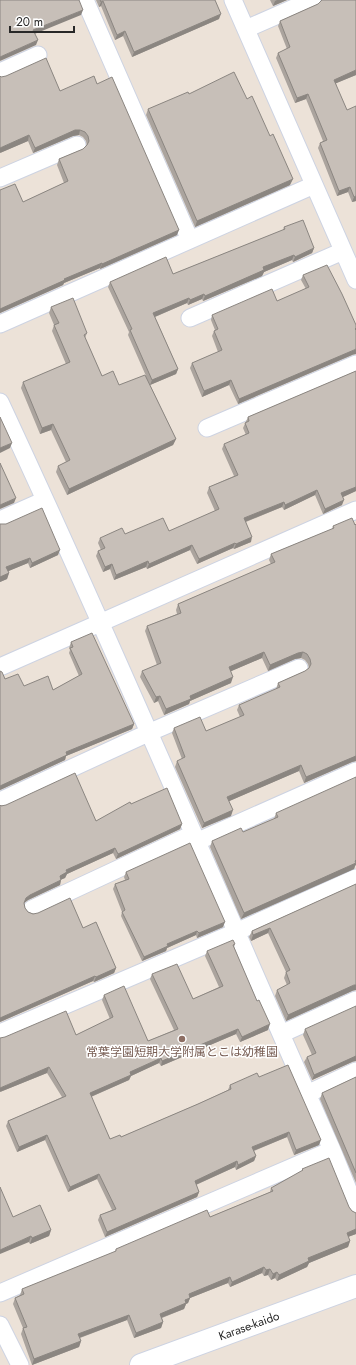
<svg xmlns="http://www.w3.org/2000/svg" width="356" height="1365" font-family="Jost,'Noto Sans JP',sans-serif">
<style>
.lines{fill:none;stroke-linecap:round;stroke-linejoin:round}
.street-casing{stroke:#cdd3e2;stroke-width:19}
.secondary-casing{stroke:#cdd3e2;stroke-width:24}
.street{stroke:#fff;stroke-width:17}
.secondary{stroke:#fff;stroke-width:22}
.wall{fill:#aba49e}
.shaded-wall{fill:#8b8681}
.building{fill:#c7bfb8;stroke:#8b8681}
.education-dot{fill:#8d6e63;stroke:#fff;stroke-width:1.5}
.labels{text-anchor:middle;stroke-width:3;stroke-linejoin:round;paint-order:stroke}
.education-label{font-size:12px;fill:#785e54;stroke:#fff}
.street-label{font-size:12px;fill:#282828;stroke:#fff}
</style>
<rect width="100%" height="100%" fill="#ece2d8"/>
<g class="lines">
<defs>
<path id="street" d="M85 0 190 240
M233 0 356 280
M246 29 312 0
M0 72 38 55
M0 178 77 145
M190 318 343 251
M0 324 314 185
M0 402C115 649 222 901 332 1150L356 1209
M207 428 356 364
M0 520 45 500
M0 667 356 510
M0 801 148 733 299 668
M196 842 356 771
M32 909 193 834
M0 1033 236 932 356 878
M281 1034 356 1000
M307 1094 356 1071
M0 1293 332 1150
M0 1325 20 1365"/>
<path id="secondary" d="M141 1365 356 1286"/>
</defs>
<!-- street casing -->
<use href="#street" class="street-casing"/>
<!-- secondary casing -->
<use href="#secondary" class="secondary-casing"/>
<!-- street -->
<use href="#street" class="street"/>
<!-- secondary -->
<use href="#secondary" class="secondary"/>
</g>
<!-- wall -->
<path class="wall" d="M96 0H215L219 19 132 57 123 36 115 40 101 6 99 7Z
M270 0H287L273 6Z
M322 0H356V75L336 83 356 201 352 202 348 192 337 196 318 148 320 143 323 141 306 99 295 103 276 58 278 53 287 49 278 26 280 21 318 4 322 1Z
M97 84 177 235 100 269V268L64 283 63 285 0 313V190L23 202 64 183 57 165 59 159 83 149 87 146 86 141 83 137 79 135 73 136 33 153 28 141 0 153 60 91Z
M189 94 247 99 290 185 195 227 146 115 148 109Z
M284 227 314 248 312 253 293 262 292 260 264 272 262 276 203 301 202 299 188 305 187 303 155 317 178 369 176 374 150 385 176 439 173 445 67 495 56 472 58 466 66 462 51 430 40 434 21 388 23 382 66 364 52 331 54 325 49 313 51 307 87 333 85 338 102 376 119 385 146 376 128 335 129 332 108 287 110 282 173 274 283 230Z
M303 275 352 355 238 404 229 385 202 397 190 368 192 363 218 352 212 336 214 331 215 330 211 320 212 315 277 301 306 289 301 280Z
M356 371V491L342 497V505L323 514 315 495 284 510 282 507 246 522 251 542 234 549 233 548 197 564 190 550 147 569 146 567 114 580 110 569 103 572 96 556 98 551 101 550 98 543 100 538 125 534 169 531 215 511 207 493 209 487 234 476 222 449 224 444 246 435 243 428 248 417Z
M0 524 58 555 30 568 28 563 8 571 9 573 7 579 0 582Z
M356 524V761L352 762 304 783 299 771 229 801 231 816 202 828 175 767 177 761 182 759 172 733 174 728 206 731 240 717 237 710 239 705 276 689 278 683 305 671 309 668 308 664 305 660 301 658 295 659 268 671 262 658 231 671V683L190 701 189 704 164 715 158 701 154 703 140 677 142 671 157 665 145 631 147 626 177 614 176 610 178 604 271 564 269 560 271 554 332 529 333 526Z
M71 642 134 724 132 729 66 756 65 760 0 790V671L5 679 24 686 53 690 79 676 69 653 70 650 69 648Z
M131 804 182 824 180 829 116 859 113 853 67 874 65 878 61 879 60 885 28 900 24 903 25 908 28 912 83 928 116 968 114 973 94 982 93 981 0 1022V805L96 821Z
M276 813 355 866 354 869 241 919 210 847 212 841 243 832 274 819Z
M126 872 223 927 197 938 196 935 167 948 166 951 142 961 121 916 122 912 113 889 115 884 125 880 124 877Z
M356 884 352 991 286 1021 275 996 277 990 287 985 284 978 286 972 268 933 251 941 249 937 252 931Z
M235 944 234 947 268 1030 240 1042 236 1034 161 1066 159 1063 131 1076 129 1080 91 1097 110 1139 121 1137 198 1104 228 1090 230 1085 259 1077 319 1145 294 1155 287 1137 254 1151 256 1156 254 1161 236 1170 235 1167 196 1185 199 1192 197 1197 105 1237 98 1220 100 1215 112 1210 97 1179 68 1192 45 1140 17 1152 6 1126 8 1121 62 1097 47 1073 0 1092 76 1035 110 1019 102 1000 104 995 148 1041 174 1030 150 979 152 974 193 999 219 987 205 956 207 951Z
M305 1029 352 1062 312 1080 304 1062 307 1057 312 1055 303 1035Z
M356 1077V1183L320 1099 322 1093Z
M302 1169 349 1207 352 1211 356 1213V1234L348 1237 350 1241 348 1247 309 1263 307 1267 277 1281 275 1278 271 1280 268 1275 264 1276 262 1273 230 1287 228 1283 190 1298 188 1303 186 1304 184 1309 162 1318 163 1322 161 1328 134 1338 127 1320 80 1338 81 1341 79 1347 32 1365 21 1334 23 1328 13 1304 15 1298 20 1295 22 1289 115 1252 116 1249 210 1217 270 1192 271 1188 302 1171Z
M13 1217 51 1230 49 1236 30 1244Z"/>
<!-- shaded-wall -->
<path class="shaded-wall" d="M277 0H287L273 6 275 1Z
M103 1 101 6 99 7 101 2Z
M83 10 81 15 32 35 33 30Z
M221 14 219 19 132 57 134 52Z
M125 31 123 36 115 40 117 35Z
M38 40 36 45 0 61V57Z
M356 70V75L332 85 334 80Z
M308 94 306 99 295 103 297 98Z
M75 130H80L79 135 73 136 33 153 35 148Z
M29 135 28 141 0 153V148Z
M293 179 290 185 195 227 197 221Z
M350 187 348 192 337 196 339 191Z
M356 196V201L352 202 354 197Z
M179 230 177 235 100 269 102 264Z
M314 248 312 253 293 262 295 257Z
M294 255 292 260 264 272 262 276 203 301 205 296 263 267Z
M102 263 100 268 64 283 63 285 0 313V309L64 279Z
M204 294 202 299 188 305 190 300Z
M189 298 187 303 152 318 153 313Z
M356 349V354L352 355 238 404 239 399 354 350Z
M178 369 176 374 150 385 152 380Z
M231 380 229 385 202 397 204 391Z
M53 424 51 430 40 434 42 428Z
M176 439 173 445 67 495 69 489Z
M12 443 10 448 0 453V448Z
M356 487V491L339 499 341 493Z
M317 490 315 495 284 510 285 505Z
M16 498 14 503 0 509V505Z
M344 500 342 505 323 514 325 509Z
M284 502 282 507 242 523 244 518Z
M252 537 251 542 234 549 236 544Z
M235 543 233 548 197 564 199 559Z
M192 545 190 550 147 569 149 564Z
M60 550 58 555 30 568 32 563Z
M30 558 28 563 4 573 6 567Z
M148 561 146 567 114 580 116 575Z
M112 564 110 569 103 572 105 567Z
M9 573 7 579 0 582V577Z
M264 652 262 658 227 673 229 667Z
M303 652 301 658 295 659 268 671 270 665 298 653Z
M233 677 231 683 190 701 189 704 164 715 166 709 190 696Z
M160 696 158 701 154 703 156 697Z
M134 724 132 729 66 756 65 760 0 790V786L66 752Z
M354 756H356V761L352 762 304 783 306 777Z
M301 765 299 771 225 803 227 797Z
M233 810 231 816 202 828 204 823Z
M182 824 180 829 116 859 118 854Z
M115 848 113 853 67 874 65 878 58 881 60 876 66 870Z
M356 860V865L355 866 354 869 241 919 244 913Z
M61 880 60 885 28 900 24 903 26 898 30 895Z
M225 922 223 927 197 938 199 933Z
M270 928 268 933 251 941 253 935Z
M197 931 196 935 167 948 166 951 142 961 144 957 167 944Z
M116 968 114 973 94 982 96 977Z
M95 976 93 981 0 1022V1018Z
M354 985H356V990L352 991 286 1021 288 1015Z
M270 1024 268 1030 240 1042 242 1037Z
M238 1029 236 1034 161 1066 162 1061Z
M354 1056H356V1061L352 1062 312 1080 314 1075Z
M161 1058 159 1063 131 1076 129 1080 88 1098 90 1093 130 1072Z
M49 1067 47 1073 0 1092V1088Z
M289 1132 287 1137 250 1152 252 1147Z
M47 1135 45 1140 17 1152 19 1147Z
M321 1140 319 1145 294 1155 296 1150Z
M256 1156 254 1161 236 1170 238 1165Z
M237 1161 235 1167 193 1186 195 1181Z
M99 1174 97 1179 68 1192 70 1187Z
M199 1192 197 1197 105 1237 107 1232Z
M356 1229V1234L345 1238 347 1233Z
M51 1230 49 1236 30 1244 32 1238Z
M31 1236 29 1242 0 1254V1250Z
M350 1241 348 1247 309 1263 307 1267 277 1281 279 1275 308 1258Z
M264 1267 262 1273 230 1287 232 1282Z
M270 1269 268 1275 264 1276 266 1270Z
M277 1272 275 1278 271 1280 273 1274Z
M230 1277 228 1283 190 1298 188 1303 186 1304 184 1309 158 1319 160 1314 185 1300 189 1294Z
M129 1315 127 1320 76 1339 78 1334Z
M163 1322 161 1328 134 1338 136 1333Z
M81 1341 79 1347 32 1365 34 1359Z"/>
<!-- building -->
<path class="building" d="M0 0H79L83 10 33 30 38 40 0 57Z
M100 0H215L221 14 134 52 125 31 117 35 103 1 101 2Z
M322 0H356V70L334 80 347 110 356 106V196L354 197 350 187 339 191 320 143 327 140 308 94 297 98 278 53 290 47 280 21 318 4Z
M46 58 60 91 94 76 97 84 112 77 179 230 102 264V263L64 279 65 280 0 309V190L15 184 23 202 68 181 59 159 83 149 87 145 89 141 88 136 85 132 80 130H75L35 148 29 135 0 148V76L1 77 6 76Z
M234 72 247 99 252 96 270 136 273 134 293 179 197 221 148 109 188 92 189 94Z
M303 220 314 248 295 257 294 255 263 267 264 270 205 296 204 294 190 300 189 298 153 313 178 369 152 380 130 330 132 329 110 282 166 257 173 274 285 229 284 227Z
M327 265 342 294 356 325V328L355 329 356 330V349L354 350 239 399 231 380 204 391 192 363 222 350 214 331 218 329 212 315 272 289 277 301 309 287 303 275Z
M73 298 87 333 84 335 102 376 113 371 119 385 145 375 176 439 69 489 58 466 70 460 53 424 42 428 23 382 70 362 54 325 59 323 51 307Z
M356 371V487L341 493 344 500 325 509 317 490 285 505 284 502 244 518 252 537 236 544 235 543 199 559 192 545 149 564 148 561 116 575 112 564 105 567 98 551 105 548 100 538 122 528 125 534 163 518 169 531 219 509 209 487 238 475 224 444 249 433 245 423 249 421 248 417Z
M0 417 12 443 0 448Z
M0 463 16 498 0 505Z
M42 508 60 550 32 563 30 558 6 567 9 573 0 577V524H6Z
M352 518 355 525 356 524V756L306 777 301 765 227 797 233 810 204 823 177 761 185 757 174 728 200 717 206 731 244 715 239 705 280 687 278 683 305 671 309 668 311 664 310 659 307 654 303 652 298 653 270 665 264 652 229 667 233 677 190 696 191 699 166 709 160 696 156 697 142 671 161 663 147 626 181 613 178 604 275 562 271 554 334 528 333 526Z
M92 633 134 724 66 752 67 755 0 786V671L2 672 5 679 18 674 24 686 48 676 53 690 82 674 70 648 73 647 71 642Z
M75 773 96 821 130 802 131 804 167 788 182 824 118 854 115 848 66 870 67 872 60 876 61 880 30 895 26 898 24 903 25 908 28 912 33 914 38 913 70 898 83 928 96 922 116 968 96 977 95 976 0 1018V805L1 806 6 805Z
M356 777V860L355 861 356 863 244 913 212 841 241 828 243 832 278 817 276 813Z
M190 843 225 922 199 933 197 931 167 944 168 946 144 957 122 912 125 910 115 884 129 879 126 872Z
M356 884V985H354L288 1015 277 990 290 983 286 972 290 970 270 928 253 935 252 931Z
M233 940 235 944 233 945 257 1001 259 1000 270 1024 242 1037 238 1029 162 1061 161 1058 130 1072 131 1075 90 1093 110 1139 120 1135 121 1137 198 1104 231 1089 230 1085 257 1073 259 1077 288 1065 321 1140 296 1150 289 1132 252 1147 256 1156 238 1165 237 1161 195 1181 199 1192 107 1232 100 1215 116 1209 99 1174 70 1187 47 1135 19 1147 8 1121 66 1096 49 1067 0 1088V1038L5 1037 66 1011 76 1035 113 1017 104 995 124 986 148 1041 178 1029 152 974 177 964 193 999 223 986 207 951Z
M356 1006V1056L314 1075 307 1057 316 1053 305 1029Z
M356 1077V1173L322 1093Z
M329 1158 349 1207 352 1211 356 1213V1229L347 1233 350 1241 308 1258 309 1261 279 1275 277 1272 273 1274 270 1269 266 1270 264 1267 232 1282 230 1277 189 1294 190 1298 185 1300 186 1303 160 1314 163 1322 136 1333 129 1315 78 1334 81 1341 34 1359 23 1328 27 1327 15 1298 24 1294 22 1289 116 1251V1249L207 1210 210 1217 273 1191 271 1188 303 1170 302 1169Z
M0 1187 13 1217 40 1205 51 1230 32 1238 31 1236 0 1250Z"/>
<!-- markers -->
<circle class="education-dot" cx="182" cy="1039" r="4"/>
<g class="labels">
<!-- education labels -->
<g class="education-label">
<text x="182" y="1056">常葉学園短期大学附属とこは幼稚園</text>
</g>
<!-- street labels -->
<g class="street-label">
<text transform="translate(249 1326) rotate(-20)" y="4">Karase-kaido</text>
</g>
</g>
<!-- scale -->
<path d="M10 26v6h64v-6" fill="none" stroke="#282828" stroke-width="2"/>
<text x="16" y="26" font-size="12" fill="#282828" stroke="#ffffff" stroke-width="3" paint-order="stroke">20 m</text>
</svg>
